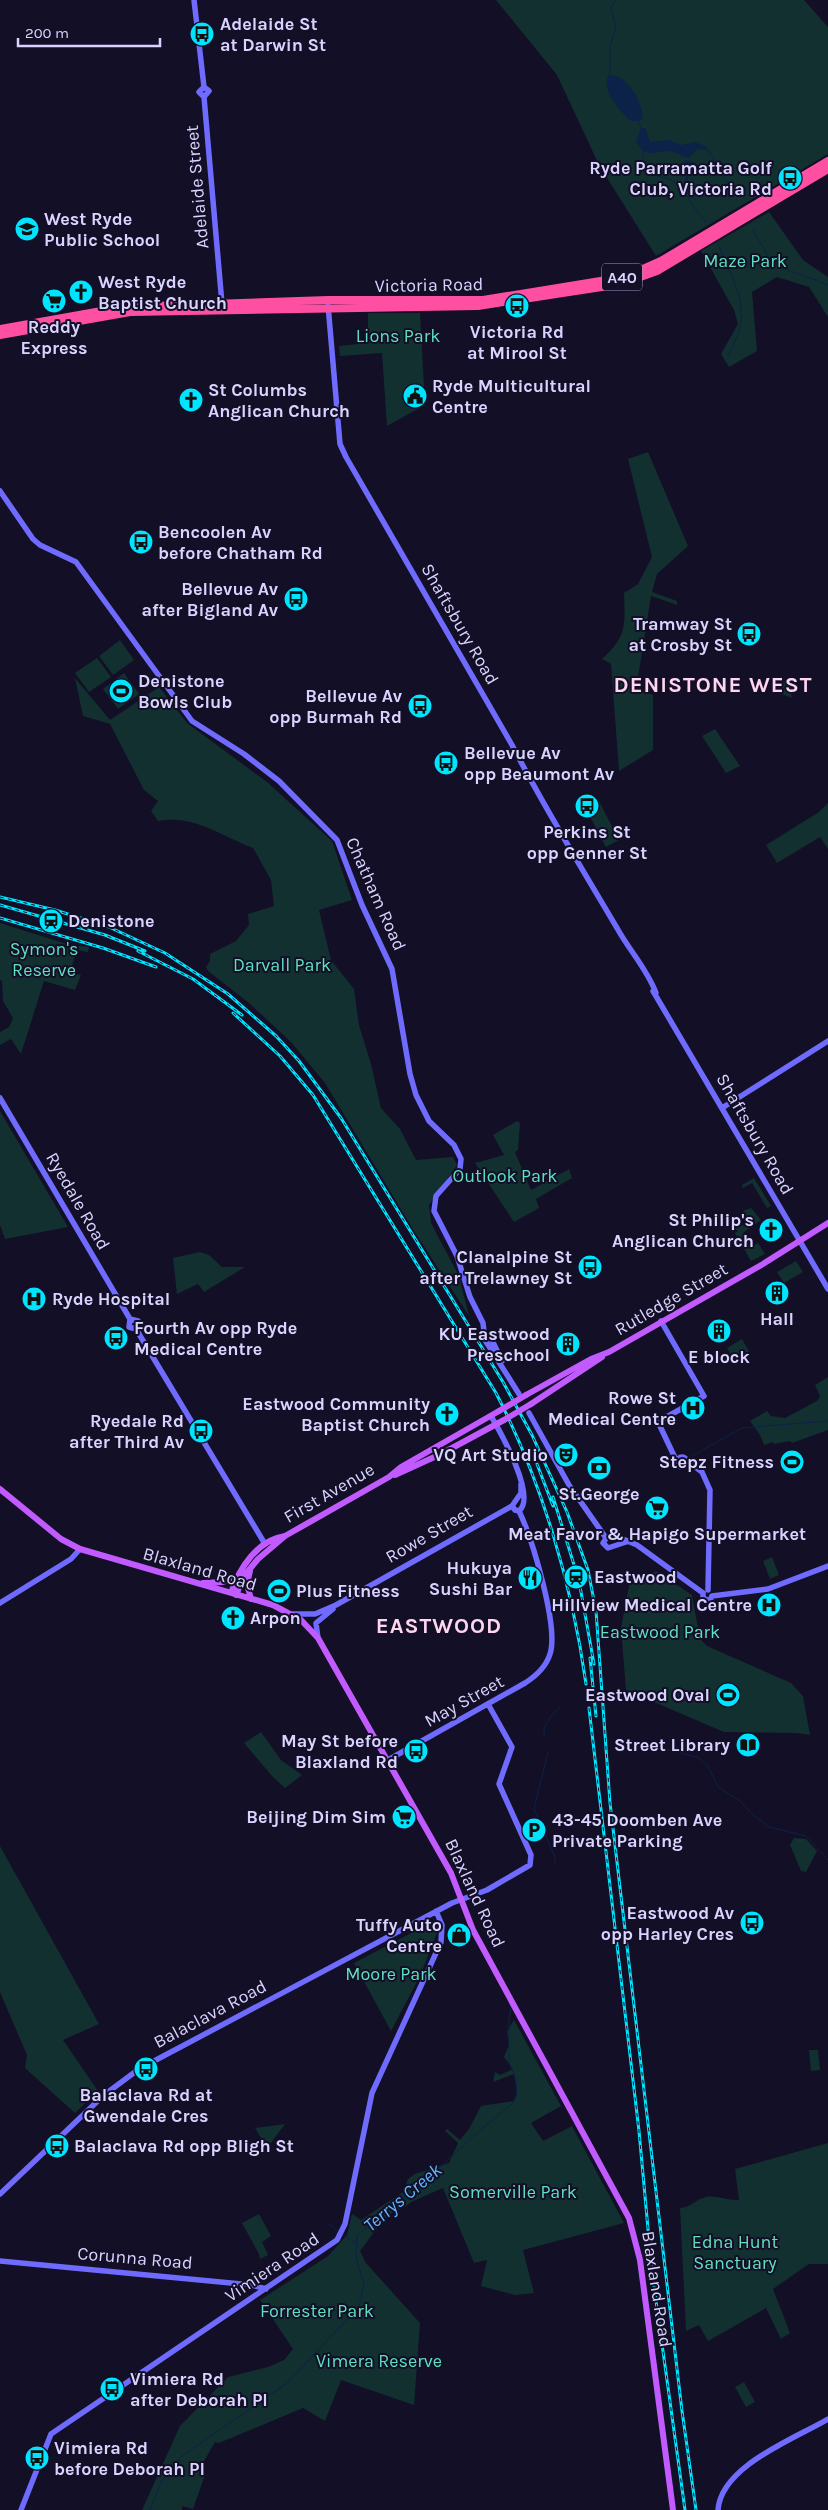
<svg xmlns="http://www.w3.org/2000/svg" width="828" height="2510" font-family="Karla,sans-serif">
<style>
.green{fill:#12302f}
.water{fill:#0c2248}
.lines{fill:none;stroke-linecap:round;stroke-linejoin:round}
.stream{stroke:#0c2248;stroke-width:1}
.secondary{stroke:#6f6bff;stroke-width:5.5}
.primary{stroke:#c25bff;stroke-width:6}
.highway{stroke:#ff4fa3;stroke-width:8}
.rail-casing{stroke:#00e5ff;stroke-width:3}
.rail{stroke:#130f26;stroke-width:1;stroke-dasharray:4;stroke-linecap:butt}
.primary-bridge{stroke:#c25bff;stroke-width:6}
.labels{text-anchor:middle;stroke-width:4;stroke-linejoin:round;paint-order:stroke}
.shield{fill:#130f26;stroke:#9e99be;stroke-width:1}
.shield-label{font-size:16px;font-weight:bold;fill:#d9d4ff}
.poi-label{font-size:18px;font-weight:bold;fill:#d9d4ff;stroke:#130f26;text-anchor:end}
.street-label{font-size:18px;fill:#d9d4ff;stroke:#130f26}
.park-label{font-size:18px;fill:#5fe0c0;stroke:#130f26}
.water-label{font-size:19px;font-style:italic;fill:#62b6ff;stroke:#130f26}
.district-label{font-size:22px;font-weight:bold;letter-spacing:1px;fill:#ffd6f0;stroke:#130f26}
</style>
<rect width="100%" height="100%" fill="#130f26"/>
<!-- green -->
<path class="green" d="M496 0H804L828 27V154L656 256 599 165 557 75Z
M769 212 803 260 828 277V317L809 287 777 277 752 292 757 351 729 367 721 354 738 324 734 310 701 251Z
M368 313H420L425 405 387 426 382 353 340 356 339 346 368 343Z
M648 452 688 546 657 574 652 592 677 601V605L651 596 636 690 653 695V750L619 771 611 664 602 659C627 636 625 626 624 593L638 584 652 557 628 459Z
M120 640 134 660 113 675 99 656Z
M97 658 111 677 89 692 75 673Z
M124 673 139 694 118 709 103 689Z
M75 678 110 720 159 687 187 723 267 782 332 841 352 900 319 910 331 960 354 989 359 1025 371 1064 381 1108 400 1129 416 1160 453 1157 457 1165 429 1205 431 1223 459 1276 469 1316 414 1231 325 1083 291 1042 249 1003 208 971 206 967 210 961V954L236 941 249 925 248 914 274 906 271 880 253 848C221 836 194 814 158 821L151 811 158 801 144 790 110 724 83 716Z
M788 679 792 698 774 691 775 688Z
M715 729 740 766 726 773 702 736Z
M598 799 619 840 606 847 585 807Z
M828 803V849L820 837 777 863 766 845 819 812Z
M0 923 70 945 89 947 88 952 77 950 70 972 81 975 75 990 44 981 21 1054 11 1039 0 1045V1032L9 1027 13 1018 3 1001 2 980 0 981Z
M0 1111 68 1227 5 1239 0 1225Z
M517 1121 520 1123 518 1150 515 1152 531 1190 569 1169 572 1178 536 1199 539 1208 514 1222 475 1163 504 1155 493 1135Z
M754 1178 771 1206 767 1208 752 1183 743 1188 742 1185Z
M751 1208 761 1220 743 1233 751 1247 758 1243 765 1254 751 1261 735 1233 738 1231 732 1227 740 1223 742 1226 746 1224 745 1221 748 1219 743 1211Z
M200 1252 209 1255 222 1267H245L204 1292 198 1284 177 1294 173 1258Z
M796 1261 803 1272 784 1283 777 1272Z
M742 1339 751 1355 736 1364 727 1348Z
M828 1377V1430L792 1443 790 1441 774 1444 773 1442 764 1445 760 1435 750 1421 767 1411 771 1416 785 1418 817 1401 820 1396 815 1385Z
M772 1557 779 1575 770 1579 763 1561Z
M656 1571 692 1595 700 1639 707 1646 791 1683 803 1696 810 1735 797 1733 724 1732 626 1690 621 1628 630 1581 643 1580Z
M261 1732 281 1760 302 1775 285 1788 272 1776 244 1743Z
M794 1838 806 1839 817 1851 806 1872 801 1871 790 1845Z
M0 1846 99 2024 63 2040 98 2091 75 2113 25 2068 27 2055 0 1992Z
M436 1920 438 1930 432 1946 420 1976 391 2031 354 1963Z
M514 2020 561 2106 531 2123 543 2141 572 2126 624 2223 523 2250 534 2293 515 2295 481 2286 487 2260 474 2263 443 2188 411 2202C405 2209 395 2209 388 2216 378 2226 369 2239 360 2251L366 2263 420 2323 414 2405 341 2380 325 2421 303 2408 219 2443 215 2442 199 2470 205 2475 193 2509 182 2506V2510H142L180 2426 228 2377 268 2367 284 2360 293 2349 260 2300 328 2256 347 2235 352 2214 361 2220 403 2192 408 2179 415 2174 449 2163 458 2143 445 2131 447 2129 460 2140 469 2129 481 2106 514 2101 517 2093 514 2074 493 2082 495 2072 500 2075 513 2069 504 2057 509 2045 507 2031Z
M809 2050H818L820 2070 811 2071Z
M285 2124 267 2148 255 2128Z
M828 2143V2264H809L773 2289 790 2333 781 2339 766 2308 708 2341 699 2325 686 2331 680 2208C690 2208 696 2199 706 2197 717 2195 728 2201 739 2200L735 2169Z
M259 2214 271 2236 262 2242 268 2255 260 2259 259 2254 242 2223Z
M744 2382 755 2402 746 2407 735 2387Z"/>
<!-- water -->
<path class="water" d="M609 75C628 75 642 101 643 118L639 121H631C621 112 599 89 609 75Z
M641 128H645L650 142 669 140 681 145 695 142 707 147 708 150 697 149 689 158C682 157 676 151 669 151 656 150 647 161 636 142Z
M686 160 694 162 696 167 688 178 686 188 684 185 686 175 681 170 682 163Z"/>
<g class="lines">
<!-- stream -->
<path class="stream" d="M610 76V47L616 27 611 8 616 0
M639 121 641 129
M643 148V167L647 174C691 180 680 195 706 222
M708 150 732 190
M753 230 769 258 783 268 828 285
M717 242C727 267 747 299 740 327 738 337 732 347 728 356
M692 1456 742 1428 828 1421
M544 1735C542 1724 554 1713 561 1706
M631 1740 699 1758 708 1766 718 1787 740 1801 753 1815 769 1827 806 1836 828 1860
M548 1752 534 1809 555 1857V1863
M329 2224 338 2231
M342 2234 357 2244
M150 2510 161 2482 182 2456 286 2384 359 2307 364 2284 356 2258 357 2236 423 2176 437 2170 477 2133 513 2103 517 2094 516 2079 509 2062V2022L511 2006"/>
<!-- secondary -->
<path class="secondary" d="M194 0 204 87
M204 87 199 92 204 97
M204 87 209 91 204 97
M204 97 222 304
M328 305 340 444 346 457 512 745C544 807 581 867 617 928 629 950 647 969 656 993
M0 491 33 539 40 545 76 562 192 721 244 754 279 781 337 840 362 905 392 969 410 1074 416 1095 429 1121 454 1145 461 1159 460 1169 436 1196 434 1211 457 1256 470 1297 483 1323 485 1340 519 1394
M653 991 828 1289
M0 1098 130 1319
M722 1108 828 1041
M130 1319 138 1321 136 1329
M130 1319 129 1327 136 1329
M661 1321 704 1396 663 1419 659 1424 677 1462
M136 1329 265 1544
M486 1334 490 1336 502 1361
M529 1413 569 1485 606 1538
M491 1416C501 1433 537 1497 519 1511
M677 1462a5 5 0 1 1 10 0a5 5 0 1 1-10 0Z
M686 1460 702 1472 710 1490 708 1590
M519 1511 515 1510 512 1506 521 1493V1484
M629 1541 608 1548 603 1543 607 1537 623 1539 637 1545 703 1593
M703 1593V1597L706 1600H710L712 1596
M712 1596 768 1589 828 1566
M0 1603 71 1559 80 1549
M292 1614H315L336 1605 512 1506
M318 1638 316 1623 333 1609
M388 1760 525 1683C536 1676 546 1667 550 1654 559 1627 532 1538 519 1511
M0 2194 104 2095 139 2069 452 1903 487 1890 530 1865 531 1855 499 1784 512 1747 488 1704
M0 2261 252 2285 266 2289
M21 2510 51 2434 337 2240 345 2224 372 2093 441 1942 442 1925 436 1911
M718 2510C721 2466 794 2439 828 2419"/>
<!-- primary -->
<path class="primary" d="M526 1395 591 1359 609 1352 763 1264 828 1223
M531 1404 602 1357
M395 1475 441 1454 504 1420
M0 1489 61 1539 80 1549 273 1605 301 1620 318 1638 451 1873 473 1930 629 2218 640 2260 673 2510
M250 1571 247 1584 251 1599
M203 1583 223 1582 236 1578
M231 1593C239 1569 257 1540 285 1536L389 1477 401 1467 499 1411
M236 1595 244 1576 258 1559 285 1536"/>
<!-- highway -->
<path class="highway" d="M0 329 124 307 328 300H483L625 277 661 261 828 161
M0 335 130 312 478 306 621 284 657 271 828 169"/>
<defs>
<path id="rail" d="M0 897 55 910 109 927 165 953 228 994 276 1036 299 1061 341 1118 503 1382 532 1435 567 1512 588 1570 596 1611 610 1803 682 2411 696 2510
M0 905 105 935 145 951
M0 918 103 948 156 967
M138 951 193 979 242 1015
M233 1013 280 1056 313 1095 496 1393C542 1482 572 1584 586 1684
M537 1464 553 1506
M553 1497 579 1581 594 1664
M590 1658 596 1716
M589 1708 639 2131 652 2272 685 2510"/>
</defs>
<!-- rail casing -->
<use href="#rail" class="rail-casing"/>
<!-- rail -->
<use href="#rail" class="rail"/>
<!-- primary-bridge -->
<path class="primary-bridge" d="M499 1411 526 1395
M504 1420 531 1404"/>
</g>
<!-- icons -->
<defs>
<symbol id="bus-disc" viewBox="-11 -11 22 22"><circle r="9.5" fill="#00e5ff" stroke="#130f26"/><path d="M-5-6H5V4H4V6H2V4H-2V6H-4V4H-5ZM-3.5-4V0h7V-4ZM-3.5 1.2v1.5H-2V1.2ZM2 1.2v1.5H3.5V1.2Z" fill="#111"/></symbol>
<symbol id="school-disc" viewBox="-11 -11 22 22"><circle r="9.5" fill="#00e5ff" stroke="#130f26"/><path d="M0-5L7-2L0 1L-7-2ZM-4 1L0 2.5L4 1V4Q0 6-4 4Z" fill="#111"/></symbol>
<symbol id="church-disc" viewBox="-11 -11 22 22"><circle r="9.5" fill="#00e5ff" stroke="#130f26"/><path d="M-1.2-6h2.4v3.5h3.3v2.4h-3.3V6h-2.4V-.1h-3.3v-2.4h3.3Z" fill="#111"/></symbol>
<symbol id="supermarket-disc" viewBox="-11 -11 22 22"><circle r="9.5" fill="#00e5ff" stroke="#130f26"/><path d="M-6-5.5h2.5l.6 2H6L4.5 2H-2.5L-4.4-4H-6ZM-1.5 3.2a1.3 1.3 0 1 0 .1 0ZM3 3.2a1.3 1.3 0 1 0 .1 0Z" fill="#111"/></symbol>
<symbol id="civic-disc" viewBox="-11 -11 22 22"><circle r="9.5" fill="#00e5ff" stroke="#130f26"/><path d="M-.6-6.5H3V-4.5H.6V-3L4-1V1h2V6H-6V1h2V-1L-.6-3ZM-1.2 2.5V6h2.4V2.5Z" fill="#111"/></symbol>
<symbol id="stadium-disc" viewBox="-11 -11 22 22"><circle r="9.5" fill="#00e5ff" stroke="#130f26"/><path d="M0-5a6.5 5 0 1 0 0 10a6.5 5 0 1 0 0-10ZM-3.5-1.8h7v3.6h-7Z" fill="#111"/></symbol>
<symbol id="station-disc" viewBox="-11 -11 22 22"><circle r="9.5" fill="#00e5ff" stroke="#130f26"/><path d="M-3-6H3Q5-6 5-4V2Q5 4 3 4L4.5 6H3L1.5 4h-3L-3 6H-4.5L-3 4Q-5 4-5 2V-4Q-5-6-3-6ZM-3.5-4v3h7v-3ZM-3.5 1v1.5H-2V1ZM2 1v1.5H3.5V1Z" fill="#111"/></symbol>
<symbol id="building-disc" viewBox="-11 -11 22 22"><circle r="9.5" fill="#00e5ff" stroke="#130f26"/><path d="M-4-6H4V6H1V3H-1V6H-4ZM-2.5-4.3h1.7v1.8h-1.7ZM.8-4.3h1.7v1.8H.8ZM-2.5-1h1.7V.8h-1.7ZM.8-1h1.7V.8H.8Z" fill="#111"/></symbol>
<symbol id="hospital-disc" viewBox="-11 -11 22 22"><circle r="9.5" fill="#00e5ff" stroke="#130f26"/><path d="M-5-5h3v3.5h4V-5h3V5h-3V1.5h-4V5h-3Z" fill="#111"/></symbol>
<symbol id="theatre-disc" viewBox="-11 -11 22 22"><circle r="9.5" fill="#00e5ff" stroke="#130f26"/><path d="M-5-5.5Q0-4 5-5.5V0Q5 5 0 6Q-5 5-5 0ZM-3.3-2.5H-1v1.5H-3.3ZM1-2.5H3.3v1.5H1ZM-2.8 1Q0 5.5 2.8 1Z" fill="#111"/></symbol>
<symbol id="bank-disc" viewBox="-11 -11 22 22"><circle r="9.5" fill="#00e5ff" stroke="#130f26"/><path d="M-6-4H6V4H-6ZM0-2.3a2.3 2.3 0 1 0 0 4.6a2.3 2.3 0 1 0 0-4.6Z" fill="#111"/></symbol>
<symbol id="restaurant-disc" viewBox="-11 -11 22 22"><circle r="9.5" fill="#00e5ff" stroke="#130f26"/><path d="M-5-6h1v4h1v-4h1v4h1v-4h1v5L-1.5 .5V6h-2V.5L-5-1ZM5-6V6H3V1.5H1.5Q1.5-4 5-6Z" fill="#111"/></symbol>
<symbol id="library-disc" viewBox="-11 -11 22 22"><circle r="9.5" fill="#00e5ff" stroke="#130f26"/><path d="M-6-4Q-3-5.5-.7-3.5V5Q-3 3-6 4ZM6-4Q3-5.5 .7-3.5V5Q3 3 6 4Z" fill="#111"/></symbol>
<symbol id="parking-disc" viewBox="-11 -11 22 22"><circle r="9.5" fill="#00e5ff" stroke="#130f26"/><path d="M-3.5-5.5H1a3.5 3.5 0 0 1 0 7H-1V5.5H-3.5ZM-1-3.4V-.6H.8a1.4 1.4 0 0 0 0-2.8Z" fill="#111"/></symbol>
<symbol id="shop-disc" viewBox="-11 -11 22 22"><circle r="9.5" fill="#00e5ff" stroke="#130f26"/><path d="M-5-2.5h2.3a2.7 3.5 0 0 1 5.4 0H5L5.5 6h-11ZM-1.5-2.5h3a1.5 2.3 0 0 0-3 0Z" fill="#111"/></symbol>
</defs>
<g fill-rule="evenodd">
<use href="#bus-disc" x="188" y="20" width="28" height="28"/>
<use href="#bus-disc" x="776" y="164" width="28" height="28"/>
<use href="#school-disc" x="13" y="215" width="28" height="28"/>
<use href="#church-disc" x="67" y="278" width="28" height="28"/>
<use href="#supermarket-disc" x="40" y="287" width="28" height="28"/>
<use href="#bus-disc" x="503" y="292" width="28" height="28"/>
<use href="#civic-disc" x="401" y="382" width="28" height="28"/>
<use href="#church-disc" x="177" y="386" width="28" height="28"/>
<use href="#bus-disc" x="127" y="528" width="28" height="28"/>
<use href="#bus-disc" x="282" y="585" width="28" height="28"/>
<use href="#bus-disc" x="735" y="620" width="28" height="28"/>
<use href="#stadium-disc" x="107" y="677" width="28" height="28"/>
<use href="#bus-disc" x="406" y="692" width="28" height="28"/>
<use href="#bus-disc" x="432" y="749" width="28" height="28"/>
<use href="#bus-disc" x="573" y="792" width="28" height="28"/>
<use href="#station-disc" x="37" y="907" width="28" height="28"/>
<use href="#church-disc" x="757" y="1216" width="28" height="28"/>
<use href="#bus-disc" x="576" y="1253" width="28" height="28"/>
<use href="#building-disc" x="763" y="1279" width="28" height="28"/>
<use href="#hospital-disc" x="20" y="1285" width="28" height="28"/>
<use href="#building-disc" x="705" y="1317" width="28" height="28"/>
<use href="#bus-disc" x="102" y="1324" width="28" height="28"/>
<use href="#building-disc" x="554" y="1330" width="28" height="28"/>
<use href="#hospital-disc" x="679" y="1394" width="28" height="28"/>
<use href="#church-disc" x="433" y="1400" width="28" height="28"/>
<use href="#bus-disc" x="187" y="1417" width="28" height="28"/>
<use href="#theatre-disc" x="552" y="1441" width="28" height="28"/>
<use href="#stadium-disc" x="778" y="1448" width="28" height="28"/>
<use href="#bank-disc" x="585" y="1454" width="28" height="28"/>
<use href="#supermarket-disc" x="643" y="1494" width="28" height="28"/>
<use href="#station-disc" x="562" y="1563" width="28" height="28"/>
<use href="#restaurant-disc" x="516" y="1564" width="28" height="28"/>
<use href="#stadium-disc" x="265" y="1577" width="28" height="28"/>
<use href="#hospital-disc" x="755" y="1591" width="28" height="28"/>
<use href="#church-disc" x="219" y="1604" width="28" height="28"/>
<use href="#stadium-disc" x="714" y="1681" width="28" height="28"/>
<use href="#library-disc" x="734" y="1731" width="28" height="28"/>
<use href="#bus-disc" x="402" y="1737" width="28" height="28"/>
<use href="#supermarket-disc" x="390" y="1803" width="28" height="28"/>
<use href="#parking-disc" x="520" y="1816" width="28" height="28"/>
<use href="#bus-disc" x="738" y="1909" width="28" height="28"/>
<use href="#shop-disc" x="445" y="1921" width="28" height="28"/>
<use href="#bus-disc" x="132" y="2055" width="28" height="28"/>
<use href="#bus-disc" x="43" y="2132" width="28" height="28"/>
<use href="#bus-disc" x="98" y="2375" width="28" height="28"/>
<use href="#bus-disc" x="23" y="2444" width="28" height="28"/>
</g>
<g class="labels">
<!-- shield labels -->
<rect class="shield" x="602" y="263.5" width="40" height="27" rx="4"/>
<g class="shield-label">
<text x="622" y="283">A40</text>
</g>
<!-- poi labels -->
<g class="poi-label">
<text x="220" y="30" text-anchor="start">Adelaide St<tspan x="220" dy="21">at Darwin St</tspan></text>
<text x="772" y="174">Ryde Parramatta Golf<tspan x="772" dy="21">Club, Victoria Rd</tspan></text>
<text x="44" y="225" text-anchor="start">West Ryde<tspan x="44" dy="21">Public School</tspan></text>
<text x="98" y="288" text-anchor="start">West Ryde<tspan x="98" dy="21">Baptist Church</tspan></text>
<text x="54" y="333" text-anchor="middle">Reddy<tspan x="54" dy="21">Express</tspan></text>
<text x="517" y="338" text-anchor="middle">Victoria Rd<tspan x="517" dy="21">at Mirool St</tspan></text>
<text x="432" y="392" text-anchor="start">Ryde Multicultural<tspan x="432" dy="21">Centre</tspan></text>
<text x="208" y="396" text-anchor="start">St Columbs<tspan x="208" dy="21">Anglican Church</tspan></text>
<text x="158" y="538" text-anchor="start">Bencoolen Av<tspan x="158" dy="21">before Chatham Rd</tspan></text>
<text x="278" y="595">Bellevue Av<tspan x="278" dy="21">after Bigland Av</tspan></text>
<text x="732" y="630">Tramway St<tspan x="732" dy="21">at Crosby St</tspan></text>
<text x="138" y="687" text-anchor="start">Denistone<tspan x="138" dy="21">Bowls Club</tspan></text>
<text x="402" y="702">Bellevue Av<tspan x="402" dy="21">opp Burmah Rd</tspan></text>
<text x="464" y="759" text-anchor="start">Bellevue Av<tspan x="464" dy="21">opp Beaumont Av</tspan></text>
<text x="587" y="838" text-anchor="middle">Perkins St<tspan x="587" dy="21">opp Genner St</tspan></text>
<text x="68" y="927" text-anchor="start">Denistone</text>
<text x="754" y="1226">St Philip's<tspan x="754" dy="21">Anglican Church</tspan></text>
<text x="572" y="1263">Clanalpine St<tspan x="572" dy="21">after Trelawney St</tspan></text>
<text x="52" y="1305" text-anchor="start">Ryde Hospital</text>
<text x="777" y="1325" text-anchor="middle">Hall</text>
<text x="134" y="1334" text-anchor="start">Fourth Av opp Ryde<tspan x="134" dy="21">Medical Centre</tspan></text>
<text x="550" y="1340">KU Eastwood<tspan x="550" dy="21">Preschool</tspan></text>
<text x="719" y="1363" text-anchor="middle">E block</text>
<text x="676" y="1404">Rowe St<tspan x="676" dy="21">Medical Centre</tspan></text>
<text x="430" y="1410">Eastwood Community<tspan x="430" dy="21">Baptist Church</tspan></text>
<text x="184" y="1427">Ryedale Rd<tspan x="184" dy="21">after Third Av</tspan></text>
<text x="548" y="1461">VQ Art Studio</text>
<text x="774" y="1468">Stepz Fitness</text>
<text x="599" y="1500" text-anchor="middle">St.George</text>
<text x="657" y="1540" text-anchor="middle">Meat Favor &amp; Hapigo Supermarket</text>
<text x="512" y="1574">Hukuya<tspan x="512" dy="21">Sushi Bar</tspan></text>
<text x="594" y="1583" text-anchor="start">Eastwood</text>
<text x="296" y="1597" text-anchor="start">Plus Fitness</text>
<text x="752" y="1611">Hillview Medical Centre</text>
<text x="250" y="1624" text-anchor="start">Arpon</text>
<text x="710" y="1701">Eastwood Oval</text>
<text x="398" y="1747">May St before<tspan x="398" dy="21">Blaxland Rd</tspan></text>
<text x="730" y="1751">Street Library</text>
<text x="386" y="1823">Beijing Dim Sim</text>
<text x="552" y="1826" text-anchor="start">43-45 Doomben Ave<tspan x="552" dy="21">Private Parking</tspan></text>
<text x="734" y="1919">Eastwood Av<tspan x="734" dy="21">opp Harley Cres</tspan></text>
<text x="442" y="1931">Tuffy Auto<tspan x="442" dy="21">Centre</tspan></text>
<text x="146" y="2101" text-anchor="middle">Balaclava Rd at<tspan x="146" dy="21">Gwendale Cres</tspan></text>
<text x="74" y="2152" text-anchor="start">Balaclava Rd opp Bligh St</text>
<text x="130" y="2385" text-anchor="start">Vimiera Rd<tspan x="130" dy="21">after Deborah Pl</tspan></text>
<text x="54" y="2454" text-anchor="start">Vimiera Rd<tspan x="54" dy="21">before Deborah Pl</tspan></text>
</g>
<!-- street labels -->
<g class="street-label">
<text transform="translate(197 187) rotate(-95)" y="6">Adelaide Street</text>
<text transform="translate(429 285) rotate(-1)" y="6">Victoria Road</text>
<text transform="translate(460 624) rotate(60)" y="6">Shaftsbury Road</text>
<text transform="translate(376 894) rotate(66)" y="6">Chatham Road</text>
<text transform="translate(755 1134) rotate(60)" y="6">Shaftsbury Road</text>
<text transform="translate(78 1201) rotate(60)" y="6">Ryedale Road</text>
<text transform="translate(671 1299) rotate(-30)" y="6">Rutledge Street</text>
<text transform="translate(329 1493) rotate(-30)" y="6">First Avenue</text>
<text transform="translate(429 1534) rotate(-30)" y="6">Rowe Street</text>
<text transform="translate(200 1569) rotate(16)" y="6">Blaxland Road</text>
<text transform="translate(464 1701) rotate(-29)" y="6">May Street</text>
<text transform="translate(475 1893) rotate(65)" y="6">Blaxland Road</text>
<text transform="translate(210 2014) rotate(-28)" y="6">Balaclava Road</text>
<text transform="translate(135 2258) rotate(5)" y="6">Corunna Road</text>
<text transform="translate(272 2267) rotate(-34)" y="6">Vimiera Road</text>
<text transform="translate(657 2289) rotate(81)" y="6">Blaxland Road</text>
</g>
<!-- park labels -->
<g class="park-label">
<text x="745" y="267">Maze Park</text>
<text x="398" y="342">Lions Park</text>
<text x="44" y="955">Symon's<tspan x="44" dy="21">Reserve</tspan></text>
<text x="282" y="971">Darvall Park</text>
<text x="505" y="1182">Outlook Park</text>
<text x="660" y="1638">Eastwood Park</text>
<text x="391" y="1980">Moore Park</text>
<text x="513" y="2198">Somerville Park</text>
<text x="735" y="2248">Edna Hunt<tspan x="735" dy="21">Sanctuary</tspan></text>
<text x="317" y="2317">Forrester Park</text>
<text x="379" y="2367">Vimera Reserve</text>
</g>
<!-- water labels -->
<g class="water-label">
<text transform="translate(402 2197) rotate(-40)" y="7">Terrys Creek</text>
</g>
<!-- district labels -->
<g class="district-label">
<text x="713" y="692">DENISTONE WEST</text>
<text x="439" y="1633">EASTWOOD</text>
</g>
</g>
<!-- scale -->
<path d="M18 38v8h142v-8" fill="none" stroke="#d9d4ff" stroke-width="2.5"/>
<text x="25" y="38" font-size="15" fill="#d9d4ff" stroke="#130f26" stroke-width="4" paint-order="stroke">200 m</text>
</svg>
